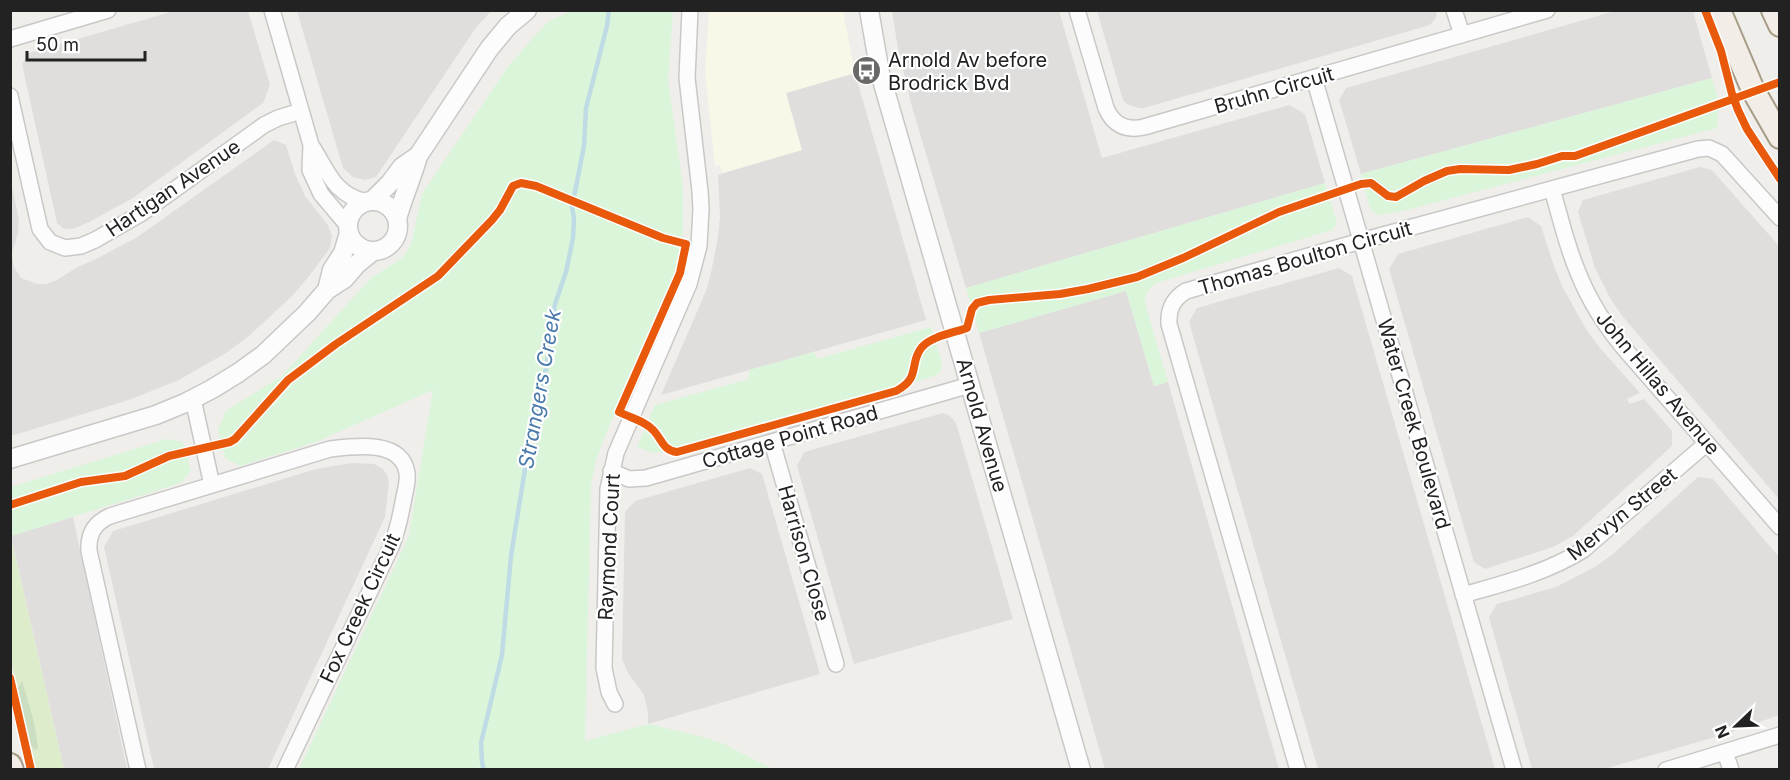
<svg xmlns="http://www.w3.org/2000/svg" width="1790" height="780" font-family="Inter,sans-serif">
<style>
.residential{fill:#dfdedc}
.education{fill:#f8f7e8}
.grass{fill:#ddeccb}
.forest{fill:#cbdec1}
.park{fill:#daf5da}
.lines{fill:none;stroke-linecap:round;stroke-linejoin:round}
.stream{stroke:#bfdbe3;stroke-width:4.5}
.minor-casing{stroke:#c9c8c7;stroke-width:18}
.tertiary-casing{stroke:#c9c8c7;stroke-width:21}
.primary-casing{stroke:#a79c86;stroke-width:26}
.minor{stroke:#fdfcfc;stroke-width:15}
.tertiary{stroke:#fdfcfc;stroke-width:18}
.primary{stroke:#f3ede7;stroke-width:22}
.cycleway-casing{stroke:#fff;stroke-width:11}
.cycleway{stroke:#e8590c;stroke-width:8}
.labels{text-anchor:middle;stroke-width:4.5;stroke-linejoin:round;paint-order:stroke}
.poi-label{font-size:20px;fill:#222;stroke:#fff;text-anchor:start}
.street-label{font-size:20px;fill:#222;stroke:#fff}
.water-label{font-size:21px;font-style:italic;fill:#4a7aab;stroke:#fff}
</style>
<rect width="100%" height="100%" fill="#f0eeeb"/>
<!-- residential -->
<path class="residential" d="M1435 10 1437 16 1430 25 1144 108H1139L1127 104 1123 100 1097 11Z
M174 11H248L270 85 263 103 133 198 89 222 73 229H64L57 223 22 64 29 53Z
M297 11V10L491 11 475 29 376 177 365 180 353 177 343 168Z
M892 11H1059L1102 158 1289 105 1305 114 1325 183 966 288 912 107 898 49Z
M1615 11H1693L1712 78 1361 174 1339 100 1346 88Z
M855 73 926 320 661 395 706 291 711 273 718 237 720 217 718 175 801 150 786 93Z
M274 140 286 145 295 174 305 196 328 225 332 236 330 248 310 275 291 297 249 336 226 353 179 380 129 400 11 436V182L19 219 18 233 12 253 14 267 21 278 37 284H46L55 281 76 268 94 260 136 238Z
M1700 167 1712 170 1779 246V499L1623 317 1610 298 1595 268 1578 212 1583 200Z
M1528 217 1541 226 1554 266 1563 288 1586 329 1600 348 1640 393 1627 399 1630 404 1644 399 1672 431V446L1573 536 1553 547 1485 569 1474 562 1389 269 1398 254Z
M1339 268 1352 276 1495 769H1318L1189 322 1197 308Z
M1126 291 1154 386 1168 382 1279 769H1105L979 333Z
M943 413 950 416 956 423 1013 619 854 664 797 466 804 452Z
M352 463 374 464 383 469 387 475 389 482 385 517 268 769H154L104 547 113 531 316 469Z
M750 468 762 474 820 674 648 724V713L644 695 628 673 622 659 625 512 635 501Z
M1698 477 1713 479 1779 557V715L1726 734 1604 769H1532L1489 617 1497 604 1556 587 1595 567 1613 554Z
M73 517 127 769H64L11 536Z"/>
<!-- education -->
<path class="education" d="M709 11H843L855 73 786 93 802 150 722 173 720 165 715 166 705 72Z"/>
<!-- grass -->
<path class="grass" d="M10 533 64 769H34L33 763 11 661Z"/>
<!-- forest -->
<path class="forest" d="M22 681 34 722 38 748 35 750 31 745 19 695 18 688Z"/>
<!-- park -->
<path class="park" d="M574 10 673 11 668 79 683 188V239L676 271 604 438 596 461 591 485 585 741 648 724 699 736 724 744 772 769H299L409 536 433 390 316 442 240 466 225 458 218 430 226 411 282 376 371 278 402 258 411 245 422 194 507 68 531 40 549 21Z
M1712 78 1719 101 1717 128 1403 211 1377 215 1370 209 1361 174Z
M1325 183 1337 223 1332 230 1156 283C1148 288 1145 294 1145 303L1168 382 1154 386 1126 291 979 333 966 288Z
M931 327 942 363 941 371 935 376 680 449 653 453 637 447 655 405 749 379V370L814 352 817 359Z
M167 439 183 442 191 471 181 483 11 536V487Z"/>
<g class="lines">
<!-- stream -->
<path class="stream" d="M484 770 482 762 481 743 502 655 511 556 530 438 546 369 555 304 566 272 573 238 574 219 572 207 584 146 586 108 607 26 609 10"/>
<defs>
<path id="minor" d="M272 10 311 145 310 170 321 194 348 226
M1077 10 1106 108C1113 125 1126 131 1144 127L1547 10
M1454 10 1462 35
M10 39 108 10
M1314 78 1514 770
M10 96 40 229 50 242 65 248 81 246 95 240 142 213 264 125 278 118 301 111
M311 145C328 171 333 194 366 202
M1552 189C1560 216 1566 244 1577 270 1589 301 1607 329 1629 354L1780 527
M193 399 212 485
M772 442 836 664
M611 471 629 479 646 478 970 385
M1463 595C1505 583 1546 573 1583 550L1707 443
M615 704 609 692 604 668 608 489 616 453 689 284 699 246 701 209 700 191 687 78 690 10
M1725 752 1731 770
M138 770 89 551C88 534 94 523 110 516L330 449C354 446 402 439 407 473 408 481 406 489 404 497 401 514 398 530 391 547L285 770
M1298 770 1169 324C1168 309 1173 299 1186 291L1361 241 1698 149 1709 148 1722 154 1780 218
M1666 770 1780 735"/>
<path id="tertiary" d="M869 10 880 73 1081 770
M372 201 390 183 402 167 418 156
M348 226a25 25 0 1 1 50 0a25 25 0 1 1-50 0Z
M397 219C403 197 412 178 418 156L489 49 508 26 527 10
M327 290 332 270 343 253 349 233
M10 459 156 415 185 403 212 389 238 373 263 355 307 313 327 290 344 279 357 264 373 251"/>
<path id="primary" d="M1719 10 1753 90 1780 137
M1773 10 1780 25
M10 765 12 770"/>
</defs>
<!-- minor casing -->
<use href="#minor" class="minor-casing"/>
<!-- tertiary casing -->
<use href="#tertiary" class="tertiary-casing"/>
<!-- primary casing -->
<use href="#primary" class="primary-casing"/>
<!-- minor -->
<use href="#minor" class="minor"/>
<!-- tertiary -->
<use href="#tertiary" class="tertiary"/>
<!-- primary -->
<use href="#primary" class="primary"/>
<defs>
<path id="cycleway" d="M1705 10 1721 51 1732 94 1738 110 1747 129 1780 179
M10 505 81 482 125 476 169 456 230 442 235 439 288 380 336 344 438 276 492 220 500 210 513 186 521 183 536 186 663 238 686 244 680 273 619 412C631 418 645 421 653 430 662 439 663 451 677 452L896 391C922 377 908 364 922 347 932 336 953 333 967 328L972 309 977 303 989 300 1060 294 1088 289 1137 277 1183 258 1279 212 1361 184 1371 183 1388 196 1396 197 1424 181 1447 171 1460 169 1509 170 1537 164 1562 156H1575L1780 82
M10 678 31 770"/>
</defs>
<!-- cycleway casing -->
<use href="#cycleway" class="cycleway-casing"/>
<!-- cycleway -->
<use href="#cycleway" class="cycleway"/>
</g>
<!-- icons -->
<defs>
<symbol id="bus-disc" viewBox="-11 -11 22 22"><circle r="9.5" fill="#6a6968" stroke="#fff"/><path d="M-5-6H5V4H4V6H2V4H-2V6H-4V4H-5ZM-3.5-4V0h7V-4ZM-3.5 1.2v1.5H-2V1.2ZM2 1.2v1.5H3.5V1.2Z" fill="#fff"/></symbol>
</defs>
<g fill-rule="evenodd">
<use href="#bus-disc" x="850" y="54" width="33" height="33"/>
</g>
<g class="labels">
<!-- poi labels -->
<g class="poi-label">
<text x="888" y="67">Arnold Av before<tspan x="888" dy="23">Brodrick Bvd</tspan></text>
</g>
<!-- street labels -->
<g class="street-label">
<text transform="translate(1274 90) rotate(-16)" y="7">Bruhn Circuit</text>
<text transform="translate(173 188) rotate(-34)" y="7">Hartigan Avenue</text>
<text transform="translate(1305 258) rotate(-16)" y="7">Thomas Boulton Circuit</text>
<text transform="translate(1658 383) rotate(50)" y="7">John Hillas Avenue</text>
<text transform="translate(1414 424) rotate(74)" y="7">Water Creek Boulevard</text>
<text transform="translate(982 425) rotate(74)" y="7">Arnold Avenue</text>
<text transform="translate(790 437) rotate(-16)" y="7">Cottage Point Road</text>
<text transform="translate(1622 514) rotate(-39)" y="7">Mervyn Street</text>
<text transform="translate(609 547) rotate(-87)" y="7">Raymond Court</text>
<text transform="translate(804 553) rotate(74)" y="7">Harrison Close</text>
<text transform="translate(360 608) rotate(-65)" y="7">Fox Creek Circuit</text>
</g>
<!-- water labels -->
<g class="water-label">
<text transform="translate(540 389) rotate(-80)" y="7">Strangers Creek</text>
</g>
</g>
<!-- border -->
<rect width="1790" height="780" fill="none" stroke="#222222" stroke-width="24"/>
<!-- north arrow -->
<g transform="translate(1736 726) rotate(247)" stroke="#ffffff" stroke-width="4.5" paint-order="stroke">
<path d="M0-4.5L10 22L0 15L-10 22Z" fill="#222222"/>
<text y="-9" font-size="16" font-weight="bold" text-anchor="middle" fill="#222222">N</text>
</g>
<!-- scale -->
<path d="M27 51v9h118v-9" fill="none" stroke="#222222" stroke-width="3"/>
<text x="36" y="51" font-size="18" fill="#222222" stroke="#ffffff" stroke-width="4.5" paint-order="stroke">50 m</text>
</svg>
